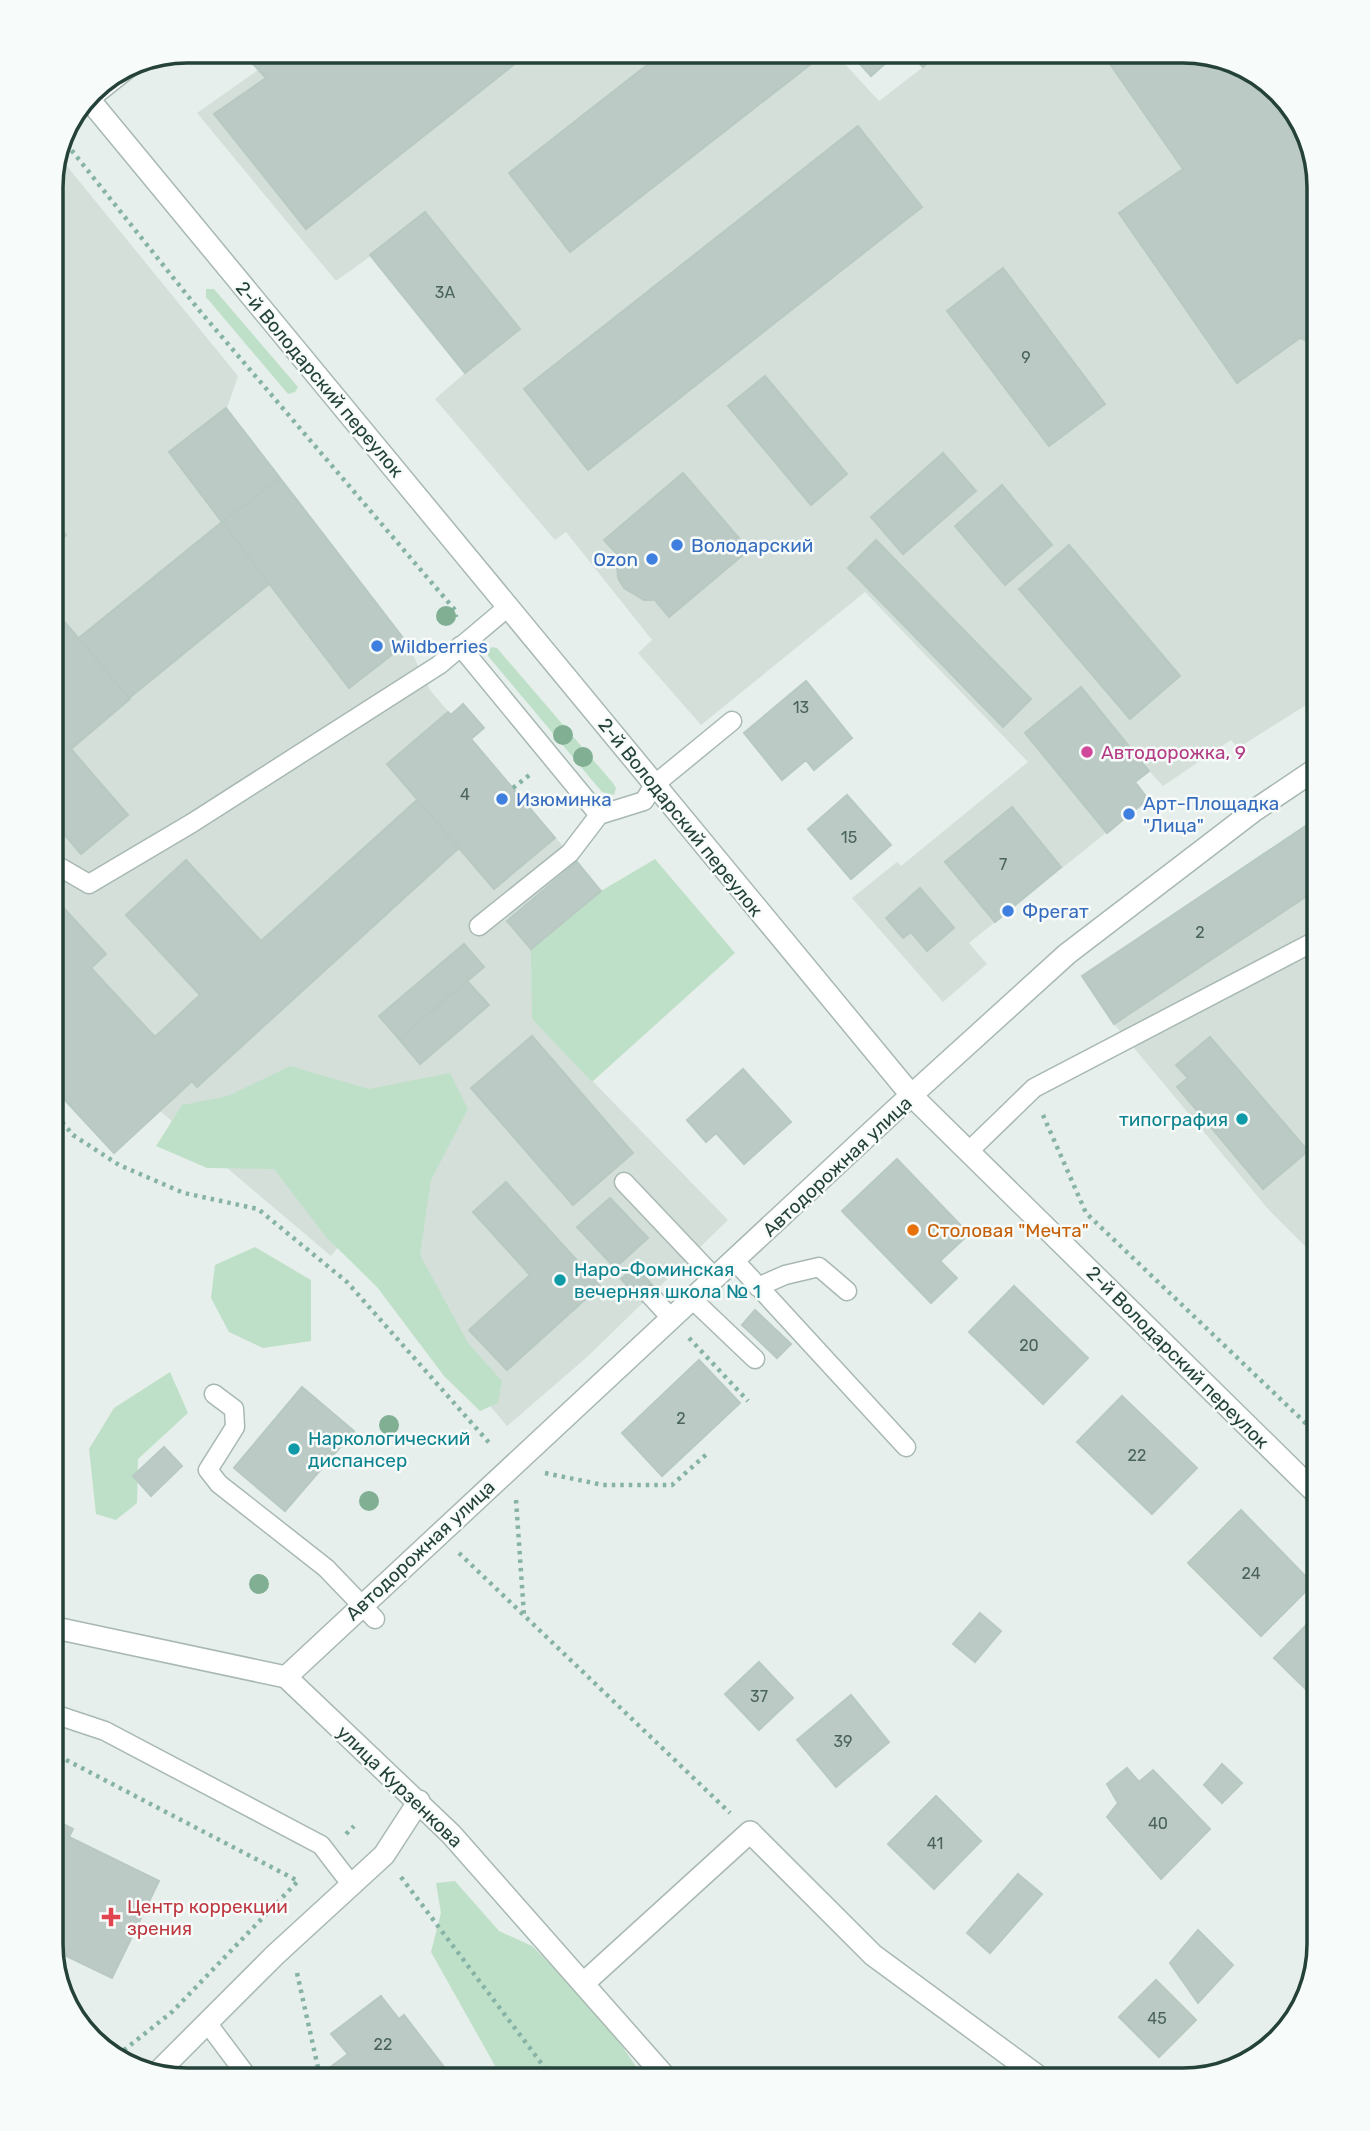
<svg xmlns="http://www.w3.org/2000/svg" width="1370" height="2131" font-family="Rubik,sans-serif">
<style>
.built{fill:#d4dfda}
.green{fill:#bfe0c8}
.building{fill:#bbcac4;stroke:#b8c9c2;stroke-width:2}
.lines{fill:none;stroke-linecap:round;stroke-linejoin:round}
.service-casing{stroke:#a8b8b2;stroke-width:21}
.minor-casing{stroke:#a8b8b2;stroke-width:24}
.path{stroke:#86b3a5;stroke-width:4.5;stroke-dasharray:3.5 5;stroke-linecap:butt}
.service{stroke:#fff;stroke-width:18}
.minor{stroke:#fff;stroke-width:21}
.tree{fill:#80af93}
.shop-dot{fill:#3f7fe0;stroke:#f7fbf9;stroke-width:2.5}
.hotel-dot{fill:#d1479c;stroke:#f7fbf9;stroke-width:2.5}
.culture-dot{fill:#0f9aa8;stroke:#f7fbf9;stroke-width:2.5}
.food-dot{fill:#e8710a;stroke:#f7fbf9;stroke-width:2.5}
.health-dot{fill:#e0444e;stroke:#f7fbf9;stroke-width:2.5}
.labels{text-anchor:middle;stroke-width:5;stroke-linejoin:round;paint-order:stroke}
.number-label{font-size:16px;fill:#4a645c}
.street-label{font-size:19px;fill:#24423a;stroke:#f7fbf9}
.shop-label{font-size:19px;fill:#366cbe;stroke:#f7fbf9;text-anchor:start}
.hotel-label{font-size:19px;fill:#b23c85;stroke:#f7fbf9;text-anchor:start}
.culture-label{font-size:19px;fill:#0d838f;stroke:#f7fbf9;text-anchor:start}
.food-label{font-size:19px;fill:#c56008;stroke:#f7fbf9;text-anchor:start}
.health-label{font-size:19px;fill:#be3a42;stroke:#f7fbf9;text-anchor:start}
.rim{fill:none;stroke:#24423a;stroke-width:3.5}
</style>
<rect width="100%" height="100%" fill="#e6efeb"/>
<!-- built -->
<path class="built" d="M241 51H833L879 101 944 51H1192L1258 74 1305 127 1319 187V697L1238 748 1231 740 1163 786 1149 771 1135 782 1148 799 969 943 987 964 943 1002 852 898 897 862 901 866 1028 762 865 592 701 725 638 653 652 640 566 532 555 540 435 399 465 373 371 256 336 281 197 113 258 70Z
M57 154 238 376 227 408 407 643 430 690 601 891 532 1019 728 1220 586 1358 507 1426 347 1236 331 1256 160 1111 114 1153 51 1085V179Z
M1319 817V1260L1268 1209 1114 1024 1082 976Z"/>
<!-- green -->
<path class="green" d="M206 289H214L298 387 295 392 288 394 206 297Z
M492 647 497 648 613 783 616 788 614 795 602 792 488 656V650Z
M655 859 735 953 592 1082 532 1019 531 949 601 891Z
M290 1066 369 1089 450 1073 468 1109 431 1180 420 1255 468 1343 502 1381 498 1403 480 1411 444 1376 377 1287 326 1237 274 1169 207 1168 156 1146 182 1105 228 1096Z
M255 1247 311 1280V1341L263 1348 229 1332 211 1298 215 1265Z
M170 1372 188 1413 138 1459 137 1503 116 1520 96 1514 89 1449 114 1408Z
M455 1881 499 1931 532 1946 601 2015 645 2080H503L431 1952 441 1913 436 1883Z"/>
<!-- building -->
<path class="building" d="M241 51H531L306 229 214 114 266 78Z
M665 51H809L816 60 570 252 509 173Z
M847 51H871L858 63Z
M874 51H891L895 55 871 76 860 64Z
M908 51H934L937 54 923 67Z
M1101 51H1192L1258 74 1305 127 1319 187V345L1300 338 1237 383 1119 213 1183 169Z
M858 126 922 207 588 470 524 389Z
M425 212 520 329 465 373 370 255Z
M1003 268 1105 404 1049 446 947 311Z
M765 376 847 474 811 505 728 406Z
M226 408 280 478 222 522 169 452Z
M943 453 976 491 903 554 871 517Z
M683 473 749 550 669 617 655 600H644L624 588 618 578 616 553 604 540Z
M280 478 407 643 349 688 222 522Z
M1002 485 1052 545 1005 585 955 526Z
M51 518 66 535 51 548Z
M222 522 269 584 129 698 79 638Z
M876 540 1031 699 1003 727 848 568Z
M1069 545 1180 676 1130 719 1019 589Z
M51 606 130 699 71 749 128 815 81 854 51 819Z
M806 681 852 738 814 770 806 760 782 780 744 733Z
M1081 687 1149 771 1135 782 1148 799 1107 833 1025 733Z
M463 704 484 728 471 739 555 838 494 889 387 764 448 712 451 715Z
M847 795 891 845 851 879 808 829Z
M417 800 459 848 197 1087 192 1081 114 1153 51 1085V894L106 954 91 968 155 1037 200 995 126 915 186 860 261 941Z
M1012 807 1061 867 995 922 945 862Z
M1319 817V888L1114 1024 1082 976Z
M577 862 601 891 531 949 507 921Z
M920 888 954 928 927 951 911 932 903 938 886 918Z
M464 944 484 967 399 1039 379 1016Z
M467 981 489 1005 420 1064 399 1039Z
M532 1036 633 1153 573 1205 471 1088Z
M1210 1037 1308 1151 1263 1189 1177 1087 1188 1078 1176 1065Z
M743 1069 791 1122 744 1164 716 1133 706 1142 687 1120Z
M897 1159 969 1234 940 1261 957 1278 931 1303 842 1211Z
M506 1182 600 1286 507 1370 469 1330 530 1275 473 1212Z
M610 1198 648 1238 615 1268 577 1227Z
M635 1266 656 1289 643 1302 621 1279Z
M1014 1286 1088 1358 1043 1404 969 1332Z
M755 1310 791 1344 777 1358 742 1325Z
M699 1360 740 1403 662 1476 622 1433Z
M302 1387 354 1431 285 1511 234 1468Z
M1122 1396 1197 1468 1152 1514 1077 1442Z
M164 1447 182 1466 151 1496 133 1476Z
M1241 1510 1313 1584 1261 1636 1188 1563Z
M1319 1612V1702L1274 1658Z
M980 1613 1001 1631 975 1662 953 1644Z
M759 1662 793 1698 759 1730 725 1694Z
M851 1695 889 1742 836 1787 797 1740Z
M1222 1764 1242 1783 1222 1803 1204 1785Z
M1127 1768 1139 1782 1153 1770 1210 1829 1161 1879 1107 1817 1118 1803 1107 1784Z
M936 1796 981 1841 934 1889 888 1844Z
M51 1818 73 1829 69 1837 159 1881 112 1978 52 1949Z
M1018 1874 1042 1894 990 1953 967 1933Z
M1198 1930 1233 1965 1198 2003 1170 1963Z
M1156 1980 1196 2020 1159 2057 1119 2017Z
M381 1996 399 2019 404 2015 454 2080H336L328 2069 348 2054 331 2034Z"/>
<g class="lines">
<defs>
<path id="service" d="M89 100 139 60
M460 646 599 815 644 801 654 785 732 721
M51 862 89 884 192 823 439 665 509 606
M479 926 570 853 599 815
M969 1151 1034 1088 1319 939
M624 1182 715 1278
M735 1261 906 1447
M758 1287 785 1275 819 1267 847 1291
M650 1295 671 1318
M692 1299 755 1359
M214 1394 234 1409 235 1427 208 1470 219 1484 326 1568 375 1619
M51 1713 105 1731 321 1845 351 1884
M208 2024 250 2080"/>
<path id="minor" d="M87 97 912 1096 1319 1496
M51 1627 286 1677 451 1834 668 2080
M286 1677 894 1111 1067 954 1255 810 1319 767
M585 1982 750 1832 873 1955 1043 2080
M157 2073 275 1955 384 1855 419 1801"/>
</defs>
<!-- service casing -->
<use href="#service" class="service-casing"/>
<!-- minor casing -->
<use href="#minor" class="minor-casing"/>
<!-- path -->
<path class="path" d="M61 137 199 310 455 610 456 617
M513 788 532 773
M51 1109 73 1135 119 1165 184 1193 258 1209 347 1282 492 1446
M1043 1115 1086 1213 1319 1436
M689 1338 748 1401
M545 1473 603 1485H672L709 1452
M516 1500 524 1615
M459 1553 730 1813
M51 1752 298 1881 172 2012 114 2058
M346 1834 354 1826
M401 1877 554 2080
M297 1973 319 2072 325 2080"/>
<!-- service -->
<use href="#service" class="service"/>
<!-- minor -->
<use href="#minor" class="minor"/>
</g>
<!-- trees -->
<g class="tree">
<circle cx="446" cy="616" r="10"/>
<circle cx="563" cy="735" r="10"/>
<circle cx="583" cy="757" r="10"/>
<circle cx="389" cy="1425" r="10"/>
<circle cx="369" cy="1501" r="10"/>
<circle cx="259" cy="1584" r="10"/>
</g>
<!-- markers -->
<g class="shop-dot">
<circle cx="677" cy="545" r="7"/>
<circle cx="652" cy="559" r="7"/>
<circle cx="377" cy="646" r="7"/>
<circle cx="502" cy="799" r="7"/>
<circle cx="1129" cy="814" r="7"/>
<circle cx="1008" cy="911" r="7"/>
</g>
<circle class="hotel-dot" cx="1087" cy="752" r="7"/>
<g class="culture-dot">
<circle cx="1242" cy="1119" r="7"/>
<circle cx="560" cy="1280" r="7"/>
<circle cx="294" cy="1449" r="7"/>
</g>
<circle class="food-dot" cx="913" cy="1230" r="7"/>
<path class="health-dot" d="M107.5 1906.5h7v7h7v7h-7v7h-7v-7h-7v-7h7z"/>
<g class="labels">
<!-- number labels -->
<g class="number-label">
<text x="445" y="298">3А</text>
<text x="1026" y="363">9</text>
<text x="801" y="713">13</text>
<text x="465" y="800">4</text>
<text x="849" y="843">15</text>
<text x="1003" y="870">7</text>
<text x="1200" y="938">2</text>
<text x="1029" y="1351">20</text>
<text x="681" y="1424">2</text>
<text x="1137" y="1461">22</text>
<text x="1251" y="1579">24</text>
<text x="759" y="1702">37</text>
<text x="843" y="1747">39</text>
<text x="1158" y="1829">40</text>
<text x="935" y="1849">41</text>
<text x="1157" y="2024">45</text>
<text x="383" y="2050">22</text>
</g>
<!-- street labels -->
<g class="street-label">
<text transform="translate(320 379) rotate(50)" y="7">2-й Володарский переулок</text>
<text transform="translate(681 817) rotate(51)" y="7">2-й Володарский переулок</text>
<text transform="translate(837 1166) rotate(-43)" y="7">Автодорожная улица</text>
<text transform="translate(1178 1357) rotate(45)" y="7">2-й Володарский переулок</text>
<text transform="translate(420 1550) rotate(-43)" y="7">Автодорожная улица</text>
<text transform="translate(400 1786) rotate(44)" y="7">улица Курзенкова</text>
</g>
<!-- shop labels -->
<g class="shop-label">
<text x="691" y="552">Володарский</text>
<text x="638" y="566" text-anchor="end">Ozon</text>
<text x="391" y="653">Wildberries</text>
<text x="516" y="806">Изюминка</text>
<text x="1143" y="810">Арт-Площадка<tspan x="1143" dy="22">"Лица"</tspan></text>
<text x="1022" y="918">Фрегат</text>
</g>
<!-- hotel labels -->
<g class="hotel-label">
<text x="1101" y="759">Автодорожка, 9</text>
</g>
<!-- culture labels -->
<g class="culture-label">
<text x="1228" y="1126" text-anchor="end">типография</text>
<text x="574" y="1276">Наро-Фоминская<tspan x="574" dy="22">вечерняя школа № 1</tspan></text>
<text x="308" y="1445">Наркологический<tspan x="308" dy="22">диспансер</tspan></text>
</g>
<!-- food labels -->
<g class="food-label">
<text x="927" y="1237">Столовая "Мечта"</text>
</g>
<!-- health labels -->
<g class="health-label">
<text x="127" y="1913">Центр коррекции<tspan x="127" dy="22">зрения</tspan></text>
</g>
</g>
<!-- crop -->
<path d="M0 0H1370V2131H0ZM187 63H1183A124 124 0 0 1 1307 187V1944A124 124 0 0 1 1183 2068H187A124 124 0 0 1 63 1944V187A124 124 0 0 1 187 63Z" fill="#f7fbf9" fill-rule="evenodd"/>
<path class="rim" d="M187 63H1183A124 124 0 0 1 1307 187V1944A124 124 0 0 1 1183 2068H187A124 124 0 0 1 63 1944V187A124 124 0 0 1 187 63Z"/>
</svg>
